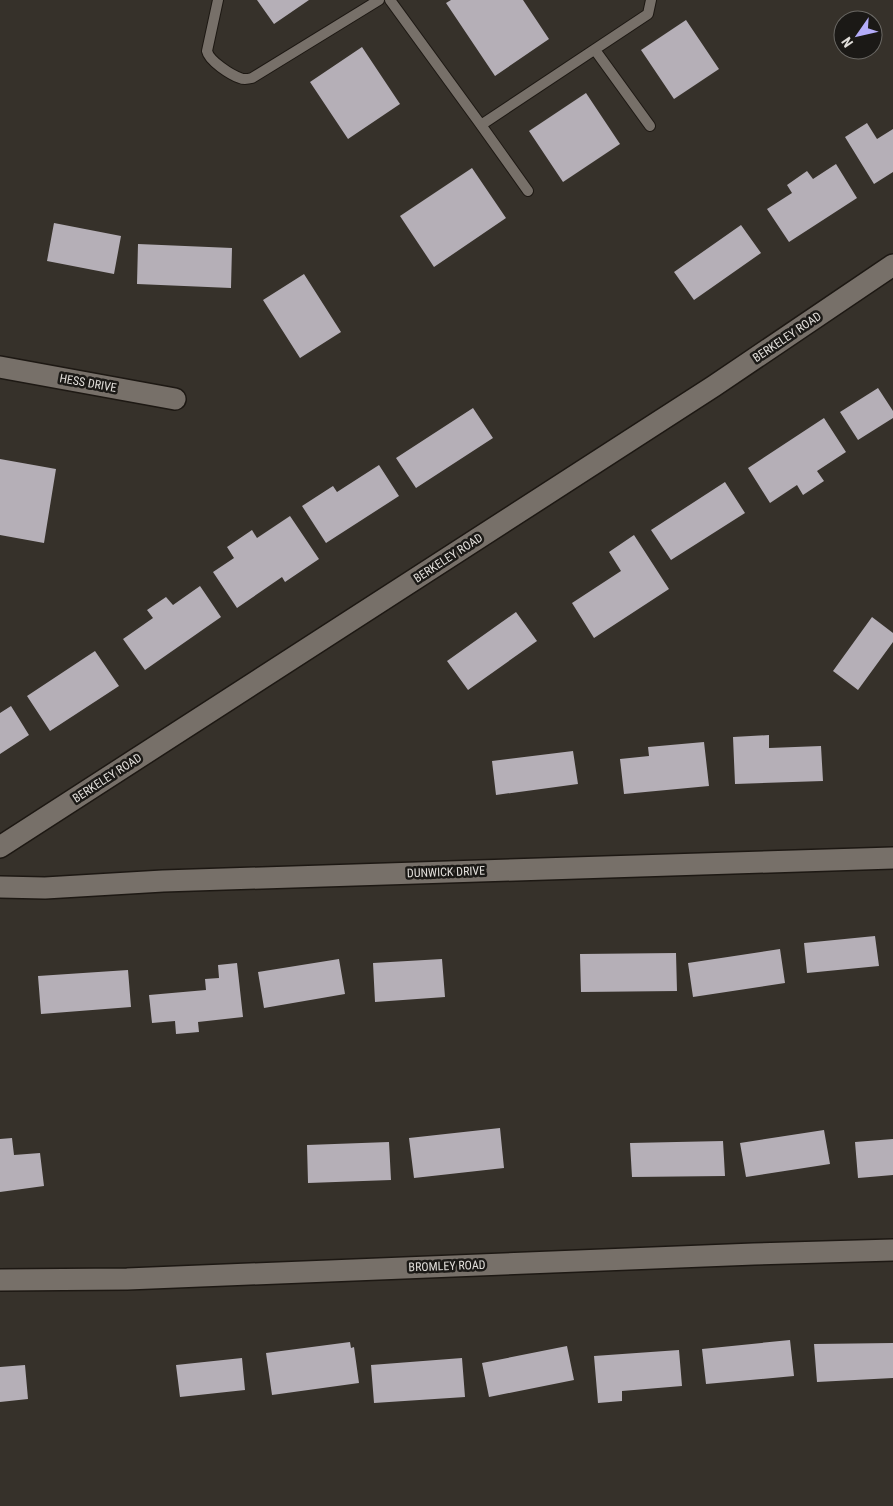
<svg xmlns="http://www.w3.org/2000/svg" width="893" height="1506" font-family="'Roboto Condensed',sans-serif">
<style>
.building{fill:#b5afb7}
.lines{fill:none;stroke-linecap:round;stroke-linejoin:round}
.lane-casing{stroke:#1d1813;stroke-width:12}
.street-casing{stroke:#1d1813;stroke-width:24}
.lane{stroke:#777069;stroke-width:10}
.street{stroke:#777069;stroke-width:21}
.labels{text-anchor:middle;stroke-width:5;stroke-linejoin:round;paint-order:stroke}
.street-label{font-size:12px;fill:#e1deda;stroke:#1b1916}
</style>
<rect width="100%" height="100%" fill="#36312a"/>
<!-- building -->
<path class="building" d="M257 0H309L274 24Z
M451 0H523L549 39 495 76 446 3Z
M686 20 719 69 674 99 641 50Z
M362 47 400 104 348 139 310 82Z
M586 93 620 144 563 182 529 131Z
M867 123 877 139 893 129V172L874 184 845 137Z
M836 164 857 198 789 242 767 209 792 193 787 185 807 171 813 179Z
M472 168 506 218 434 267 400 216Z
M54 223 121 236 114 274 47 261Z
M741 225 761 253 694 300 674 272Z
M138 244 232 248 231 288 137 284Z
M304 274 341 332 300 358 263 300Z
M878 388 893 411V418L858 440 840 412Z
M473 408 493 438 416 488 396 458Z
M824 418 846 452 817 471 824 481 803 495 797 485 770 503 748 468Z
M0 459 56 469 44 543 0 535Z
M379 465 399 496 326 543 302 506 333 486 337 492Z
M725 482 745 513 671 560 651 530Z
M290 516 319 559 285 582 282 577 237 608 213 572 234 558 227 547 252 530 257 538Z
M634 535 669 589 594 638 572 603 621 571 609 552Z
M200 586 221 617 145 670 123 639 153 618 147 610 166 597 173 605Z
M516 612 537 641 468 690 447 661Z
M872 617 893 633V642L858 690 833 671Z
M95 651 119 686 50 731 27 696Z
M11 706 29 735 0 754V713Z
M769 735V748L821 746 823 781 735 784 733 737Z
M704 742 709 786 624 794 620 759 649 756 648 747Z
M573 751 578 784 496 795 492 761Z
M875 936 879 966 807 973 804 943Z
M780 949 785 983 693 997 688 963Z
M676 953 677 991 581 992 580 954Z
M339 959 345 994 264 1008 258 972Z
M442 959 445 997 375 1002 373 963Z
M237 963 243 1017 198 1022 199 1032 176 1034 175 1021 152 1023 149 995 206 990 205 979 219 978 218 965Z
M128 970 131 1007 41 1014 38 976Z
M500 1128 504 1168 414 1178 409 1138Z
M824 1130 830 1164 746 1177 740 1143Z
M12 1138 14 1155 40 1153 44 1186 0 1192V1139Z
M893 1139V1175L858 1178 855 1142Z
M723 1141 725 1176 632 1177 630 1143Z
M389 1142 391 1180 308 1183 307 1145Z
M790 1340 794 1376 706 1384 702 1349Z
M350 1342 351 1348 354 1347 359 1383 272 1395 266 1353Z
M893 1343V1378L817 1382 814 1344Z
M567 1346 574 1380 489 1397 482 1363Z
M679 1350 682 1386 622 1391V1401L598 1403 594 1356Z
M242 1358 245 1390 180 1397 176 1365Z
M462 1358 465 1397 374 1403 371 1365Z
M25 1365 28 1399 0 1402V1367Z"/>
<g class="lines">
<defs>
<path id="lane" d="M218 0 207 51C209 61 231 75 240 78 244 80 248 79 252 78L379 0
M390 0 481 125 648 14 651 0
M595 50 650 126
M481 125 528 191"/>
<path id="street" d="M0 367 175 399
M0 847 714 386 893 265
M0 887 45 888 163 881 893 858
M0 1280 127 1279 754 1254 893 1250"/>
</defs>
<!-- lane casing -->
<use href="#lane" class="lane-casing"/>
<!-- street casing -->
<use href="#street" class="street-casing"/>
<!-- lane -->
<use href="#lane" class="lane"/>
<!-- street -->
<use href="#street" class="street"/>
</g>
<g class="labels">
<!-- street labels -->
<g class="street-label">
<text transform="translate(787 337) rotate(-34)" y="4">BERKELEY ROAD</text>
<text transform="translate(88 383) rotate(10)" y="4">HESS DRIVE</text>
<text transform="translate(448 558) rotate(-33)" y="4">BERKELEY ROAD</text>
<text transform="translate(107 778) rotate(-33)" y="4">BERKELEY ROAD</text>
<text transform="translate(446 872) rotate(-2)" y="4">DUNWICK DRIVE</text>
<text transform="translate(447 1266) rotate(-2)" y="4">BROMLEY ROAD</text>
</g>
</g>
<!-- north arrow -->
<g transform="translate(858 35) rotate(236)"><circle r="24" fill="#1b1916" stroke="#6a6864"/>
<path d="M0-4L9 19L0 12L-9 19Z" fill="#b4acf9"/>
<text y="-8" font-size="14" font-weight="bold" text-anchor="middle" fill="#e1deda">N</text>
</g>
</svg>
